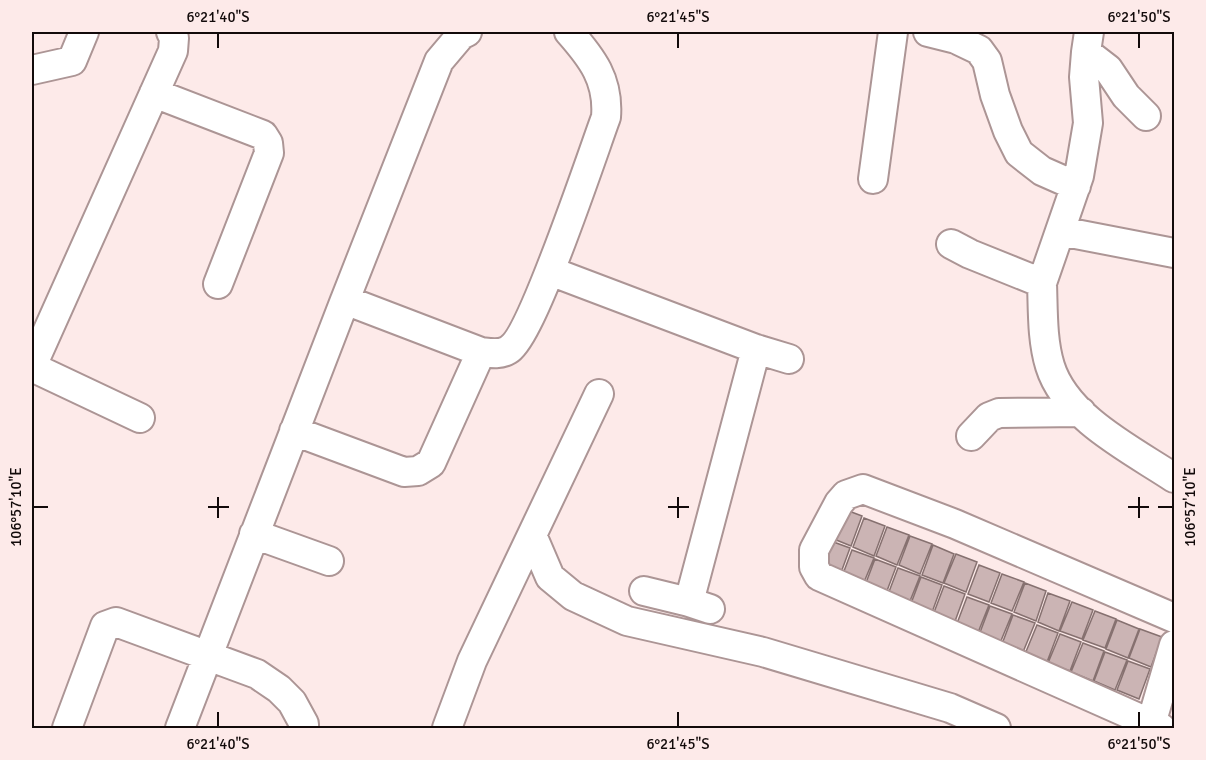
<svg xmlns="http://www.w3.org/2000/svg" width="1206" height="760" font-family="Signika,sans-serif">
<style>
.building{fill:#cbb4b4;stroke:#867170;stroke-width:1.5}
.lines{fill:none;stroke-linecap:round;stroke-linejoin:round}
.minor-casing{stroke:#ac9595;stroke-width:32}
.minor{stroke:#fff;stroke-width:28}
.ticks{fill:none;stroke:#120a0a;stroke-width:2}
.neatline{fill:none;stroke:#120a0a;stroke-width:2}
.ticks-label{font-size:15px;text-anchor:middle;fill:#120a0a}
</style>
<rect width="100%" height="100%" fill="#fdeae9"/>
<!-- building -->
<path class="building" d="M841 508 862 516 851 546 829 537Z
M864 518 885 526 874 556 853 547Z
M887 527 909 535 897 565 876 556Z
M910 536 932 544 920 574 899 565Z
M828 540 850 548 839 578 817 569Z
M933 545 954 554 943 583 922 575Z
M852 550 874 558 862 587 841 579Z
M956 554 977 562 966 592 944 583Z
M875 559 896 567 885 596 864 588Z
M979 565 1000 573 989 602 968 594Z
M898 568 920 576 908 606 887 597Z
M1002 574 1024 582 1012 611 991 603Z
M921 577 942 585 931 615 910 606Z
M1025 583 1046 591 1036 621 1014 612Z
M944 586 965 594 954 624 933 615Z
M1048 593 1070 601 1059 631 1038 622Z
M967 597 989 605 977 635 956 626Z
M1072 602 1093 610 1082 639 1060 631Z
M990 606 1012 614 1000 643 979 635Z
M1095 611 1116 619 1105 648 1083 640Z
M1013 615 1035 623 1023 652 1002 644Z
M1117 620 1139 629 1128 658 1106 649Z
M1037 625 1058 633 1047 662 1025 654Z
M1140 629 1162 637 1151 667 1129 658Z
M1060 634 1081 642 1070 671 1048 663Z
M1083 643 1104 651 1093 681 1071 672Z
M1105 652 1127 660 1115 690 1094 681Z
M1128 661 1150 669 1139 699 1117 690Z"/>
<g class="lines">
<defs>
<path id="minor" d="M467 32 461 35 439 61 345 300 481 352C490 353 500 355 508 350 532 337 593 152 606 117 609 80 592 58 569 32
M928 32 956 39 979 50 987 61 995 95 1008 131 1019 153 1042 171 1076 186
M1089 32 1086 52 1108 69 1126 96 1146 116
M32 70 72 61 84 32
M154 93 263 135 268 143 269 153 218 284
M873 179 893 32
M1060 231 1174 253
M951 244 970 254 1042 283C1043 311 1042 340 1050 366 1066 418 1132 450 1174 478
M550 271 756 349 789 359
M1042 283 1079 176 1088 123 1084 77 1086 52
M32 366 173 51 174 38 171 32
M32 367 140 418
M294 431 404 472 418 471 431 463 481 352
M971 436 989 417 999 413 1081 412
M254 534 329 561
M532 535 550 577 573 596 627 621 763 652 950 708 996 728
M644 591 689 602 710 609
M689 602 756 349
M67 728 105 626 116 622 257 674 279 689 292 702 304 724V728
M180 728 345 300
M447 728 472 661 599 394
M1148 728 1151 724 1174 645
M1161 728 819 576 814 567V550L839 503 846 495 863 489 955 524 1174 618"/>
</defs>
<!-- minor casing -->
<use href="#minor" class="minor-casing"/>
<!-- minor -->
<use href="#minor" class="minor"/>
</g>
<!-- ticks -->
<path class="ticks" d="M218 33V48M678 33V48M1139 33V48M218 497V518M678 497V518M1139 497V518M33 507H48M208 507H229M668 507H689M1128 507H1149M1158 507H1173M218 712V727M678 712V727M1139 712V727"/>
<!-- border -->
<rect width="1206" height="760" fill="none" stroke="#fdeae9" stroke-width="66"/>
<rect x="33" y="33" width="1140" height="694" class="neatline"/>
<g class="ticks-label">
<text x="218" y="22">6°21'40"S</text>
<text x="678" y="22">6°21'45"S</text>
<text x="1139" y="22">6°21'50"S</text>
<text transform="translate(1190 507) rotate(-90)" y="5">106°57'10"E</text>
<text transform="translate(16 507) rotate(-90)" y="5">106°57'10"E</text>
<text x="218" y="749">6°21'40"S</text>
<text x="678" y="749">6°21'45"S</text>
<text x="1139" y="749">6°21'50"S</text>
</g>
</svg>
